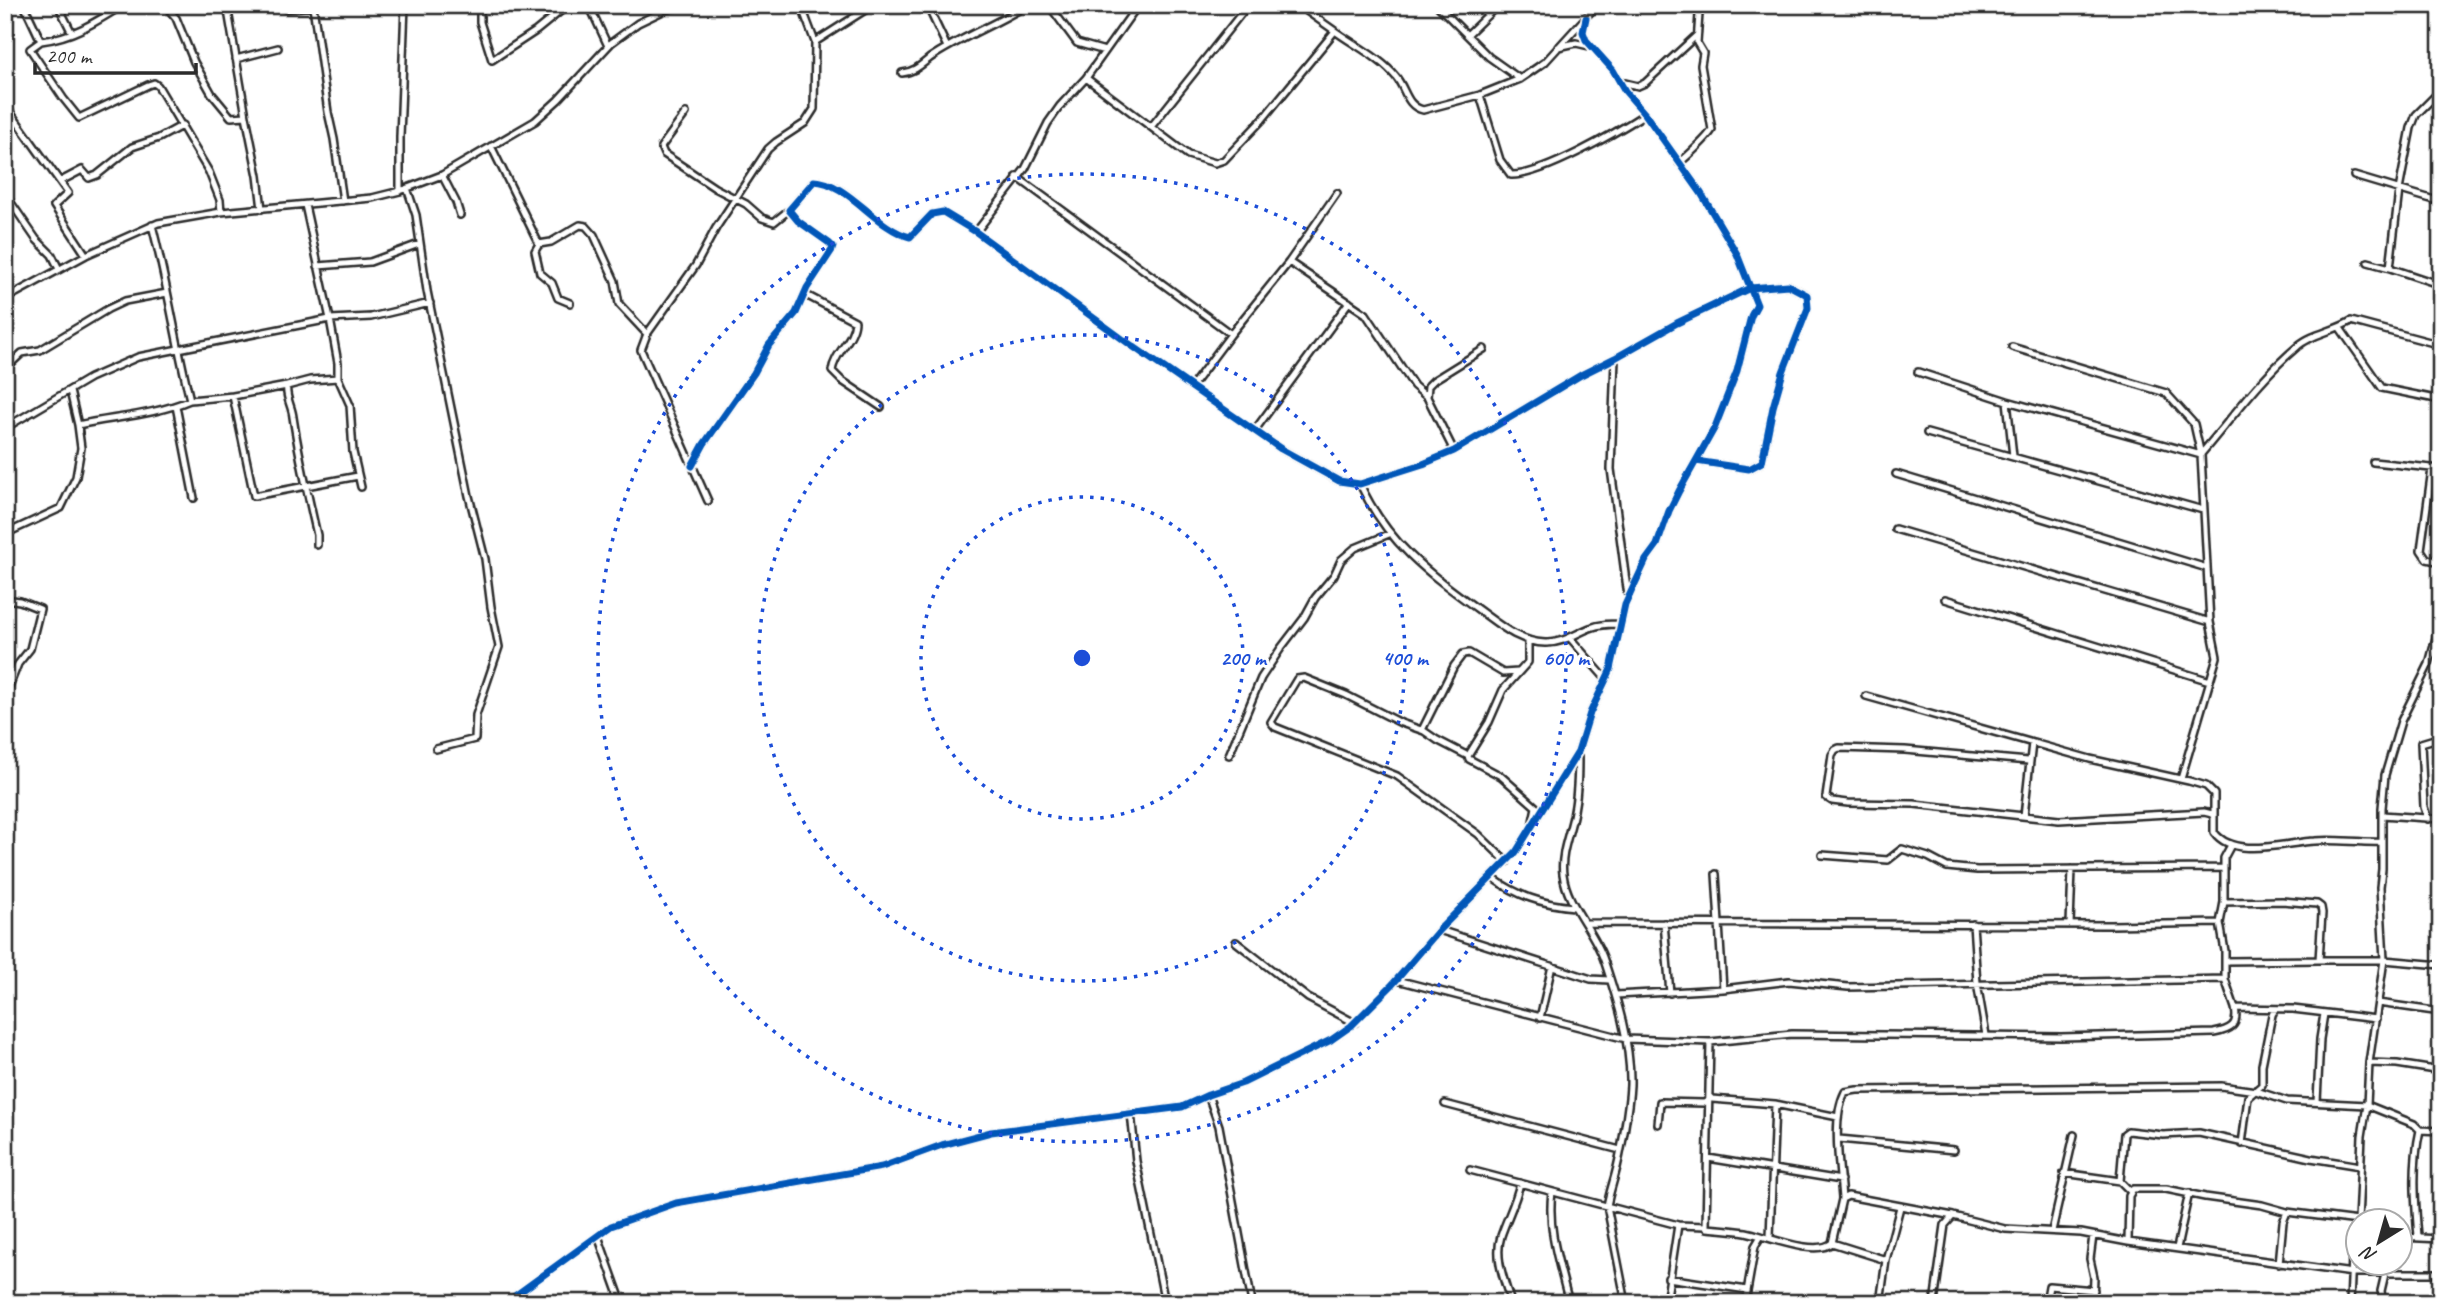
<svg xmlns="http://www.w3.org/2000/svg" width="2446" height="1308" font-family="Caveat,sans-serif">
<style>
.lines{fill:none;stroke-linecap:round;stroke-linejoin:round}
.minor-casing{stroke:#2b2b2b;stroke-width:10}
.minor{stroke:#fff;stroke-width:5}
.cycleway-casing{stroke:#fff;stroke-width:11}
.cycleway{stroke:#0057b8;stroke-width:7}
.ring{fill:none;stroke:#1d4ed8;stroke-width:3.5;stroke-dasharray:3.5 7}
.centre{fill:#1d4ed8;stroke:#fff;stroke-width:3.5}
.ring-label{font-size:21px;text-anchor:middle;font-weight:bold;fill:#1d4ed8;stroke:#fff;stroke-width:6;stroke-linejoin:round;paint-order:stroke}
</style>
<rect width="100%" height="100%" fill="#fff"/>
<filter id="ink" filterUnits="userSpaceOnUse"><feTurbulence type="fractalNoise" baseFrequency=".0143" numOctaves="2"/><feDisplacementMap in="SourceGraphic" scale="14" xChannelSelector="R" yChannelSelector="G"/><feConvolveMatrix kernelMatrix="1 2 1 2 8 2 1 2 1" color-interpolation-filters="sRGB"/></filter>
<g filter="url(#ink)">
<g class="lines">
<defs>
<path id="minor" d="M24 5 41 41C73 37 96 22 123 5
M58 5 72 33
M165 5 176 18 194 62 212 94 231 117 246 116 258 176 262 209
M227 5 246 116
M281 5 285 9 313 6
M315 5 313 6 328 112 334 139 343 201
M480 5V22L492 60 536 31 568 5
M589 5 608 46
M927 5 947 47
M1049 5 1077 43 1105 51
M1437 5 1489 57 1520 79
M1597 5 1545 62 1520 79 1480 95 1500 160 1511 175C1542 176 1617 132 1645 114
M1335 31C1354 45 1381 58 1396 77 1406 89 1406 106 1423 110L1480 95
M1467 35 1498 5
M41 41 30 49 63 98 79 118 148 85 154 83 158 86 209 172 220 200 221 212
M815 42 873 5
M1558 47 1576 43 1589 46
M236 59 278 48
M902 73C914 72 921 65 930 58 961 37 995 25 1027 5
M1086 78 1188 155 1215 163 1224 160 1262 120 1335 31 1298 5
M1621 82 1638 86 1645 83 1697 35
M2441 90 2416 115 2411 128 2399 190 2390 268 2441 285
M5 105 68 193 54 206 86 255
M686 113 661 147 664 154 715 188 746 204 762 218 774 222 789 210
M1151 127 1248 5
M491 146 539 244 535 251 540 273 552 283 558 298 570 303
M1679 163C1687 157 1708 137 1712 130L1701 65 1703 53 1697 43 1699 14 1705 5
M442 175 456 202 460 215
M2354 176 2441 202
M1017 177 1231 334
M61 181 82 170 89 178 97 175 132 147 159 138 183 125
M407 188 416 215 427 291 469 496 485 559 491 607 499 647 476 715 475 739 436 749
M400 191V137L405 5
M5 194 36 239 52 255 59 269
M152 225C167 283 176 342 190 400L233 396 287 386
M976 232 1025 169 1048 123 1060 106 1086 78 1138 5
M539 244 551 242 580 225 586 226 594 235 615 281 619 304 647 334
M1289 262 1366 314 1414 386 1427 397
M2368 262 2390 268
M318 266 370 262 419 244
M806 295 855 321C854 340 834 353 832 371L841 380 881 407
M5 299 86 255 158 223 221 212 372 198 400 191 442 175 535 121 558 100 611 43 638 23 665 10 686 5
M2340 328 2382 388 2441 400
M2012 347 2166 393 2194 424 2201 455 2210 622 2217 657 2181 779
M1615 358 1611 469 1628 596
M5 369 22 353 40 350 108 309 125 301 167 293
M1918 372 2007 401 2201 455
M338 378 350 405 353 452 361 487
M1192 386 1231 334 1289 262 1337 193
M70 391 78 425C115 417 155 415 190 400
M233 396 254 496 358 476
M2007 401 2013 456
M176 406 194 498
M5 428 90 378 138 357 330 319 305 205
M1255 430 1349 302
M1927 433 2203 510
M1454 451 1427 397 1428 386 1434 380 1484 349
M2201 454C2232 418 2261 377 2298 346 2311 334 2335 331 2351 321L2441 345
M2373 462 2441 469
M692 466 704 444 754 373 769 345 796 313 807 288 832 250 833 247 829 243 798 221 789 210 814 181C848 182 876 229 910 237L932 214 943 212 976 232 1128 343 1281 449 1339 481 1360 484 1423 464 1454 451 1581 375 1615 358 1677 323 1750 288 1788 285 1807 295 1808 308 1783 372 1773 407 1762 462 1749 469 1696 461
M2432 469 2421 550 2427 559 2441 562
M1896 474 2207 568
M1360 484C1388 545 1431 575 1483 613 1502 627 1520 642 1545 643 1561 644 1575 634 1590 628 1600 624 1610 624 1621 624
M708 501 641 350 647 334 696 265 716 228 768 149 776 142 805 123 814 109 815 42 801 5
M1895 529 2210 622
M5 534 61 508 76 477 81 448 78 425
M317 545V535C308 496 299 457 293 417 292 406 285 397 287 386L310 380 338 378V363L330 319 371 317 430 303
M5 599 20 601 40 609 30 649 18 664 5 697
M1945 599 2210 681
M1570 638 1606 679
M1528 641V662L1503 690 1489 722 1468 756 1469 759 1501 776 1536 807 1532 826
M1866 696 2090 759 2189 781 2206 786 2214 794V832C2234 860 2287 842 2315 841 2337 839 2359 843 2382 842
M1422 730 1454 666 1463 654 1469 653 1503 673 1518 672
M1578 752C1578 772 1578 791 1574 811 1571 831 1560 853 1563 874 1567 906 1594 930 1604 960 1617 999 1631 1043 1630 1085 1629 1107 1621 1154 1615 1175 1612 1186 1609 1195 1607 1206L1626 1303
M1229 755 1261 678 1281 648 1304 618 1315 598 1334 575 1341 560 1355 548 1389 534
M1468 756 1437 740 1424 731 1401 723 1346 695 1304 678 1297 679 1271 722 1275 727 1397 776 1478 834 1507 862
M2028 761 1905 750 1839 748 1835 750 1832 755 1826 797 1832 801 1848 803 1914 804 2059 820 2204 812 2212 814 2214 818
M2382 815 2441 819
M2024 816 2032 743
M2428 819 2424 807 2421 743 2441 737
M2440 819 2438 869 2441 893
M2231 845 2224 858V902L2282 901 2317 904 2321 907 2322 913 2319 960H2384L2441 965
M1822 855 1888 860 1902 849 1928 857 1947 867 1977 870 2223 868
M1716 874 1723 989
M1491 877C1518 896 1541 904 1574 907
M2224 902 2220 923 2225 951V979L2235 1008 2293 1009 2376 1019
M1586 923 2111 925 2220 923
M1664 923 1670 993
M1973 924 1977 983 1986 1035
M2070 925 2072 869
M1439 930 1591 979 1609 980
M1236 942 1308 998 1355 1023
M2225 961 2319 960
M1397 980 1626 1039 1710 1042 1792 1034 2061 1037 2214 1033C2230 1030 2239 1026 2235 1008
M1616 995 1723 989 1789 981 1848 987 2225 979
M2378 1003 2441 1012
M1540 1018 1552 966
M2369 1063 2397 1064 2441 1071
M1208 1095 1219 1126 1252 1303
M1709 1096 1712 1099 1775 1104 1838 1117
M2317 1102 2320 1039 2324 1014
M1445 1104 1620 1150
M1131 1113 1136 1161 1165 1303
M1658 1124 1660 1102 1704 1103 1710 1099
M1839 1139 1954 1150
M2242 1144 2248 1097 2262 1085V1065L2272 1015 2275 1009
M1708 1158 1841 1180
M1470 1170 1678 1225 1706 1226 1707 1228C1720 1229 1734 1230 1746 1232 1766 1236 1816 1257 1832 1243L1842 1199 1848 1196 1953 1216 2005 1229 2081 1233 2128 1242 2353 1273H2441
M2064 1173 2120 1181 2130 1191
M2120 1181 2124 1134 2128 1131 2163 1135 2199 1133 2311 1158 2360 1166
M1552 1192C1547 1230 1560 1266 1569 1303
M1842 1199C1840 1168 1831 1119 1845 1092L1857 1090 2221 1086 2256 1091 2287 1101 2367 1105 2414 1124 2420 1130 2441 1131
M1706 1226 1710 1042
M2052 1231 2074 1135
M598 1236 622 1303
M1770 1237 1775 1104
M2400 1237 2441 1239
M2418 1237C2415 1201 2412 1166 2420 1130
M2128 1242 2129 1196 2133 1189H2166L2205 1197 2262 1205 2287 1212 2358 1221
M1832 1243 1886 1260
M2177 1248 2189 1193
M2279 1264 2283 1222 2287 1212
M1668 1278 1747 1290
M505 1303 611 1226 676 1203 882 1167 942 1145 991 1132 1182 1107 1208 1095 1243 1083 1331 1040 1351 1026 1392 985 1439 930 1516 852 1578 752 1590 713 1611 669 1625 605 1646 560 1657 545 1669 511 1679 491 1715 427 1737 371 1751 316 1757 305 1737 254 1701 193 1645 114 1625 91 1613 70 1586 40 1583 32 1586 18
M1511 1303C1505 1282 1494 1258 1501 1236 1507 1218 1516 1202 1520 1183
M1666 1303 1678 1225
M1745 1303 1755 1246 1761 1236
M1880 1303 1886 1260 1900 1207
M1934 1303 1945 1225 1953 1216
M2046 1303 2049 1286 2094 1290
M2093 1303 2094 1277 2090 1259 2093 1236
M2350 1303 2353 1231 2358 1221 2362 1136 2367 1105 2369 1063 2384 960 2380 887 2382 869V808L2385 775 2401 721 2429 664 2441 619
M2383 1303 2381 1291 2385 1274"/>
</defs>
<!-- minor casing -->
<use href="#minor" class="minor-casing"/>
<!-- minor -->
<use href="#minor" class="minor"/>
<defs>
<path id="cycleway" d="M692 466 704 444 754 373 769 345 796 313 807 288 832 250 833 247 829 243 798 221 789 210 814 181C848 182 876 229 910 237L932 214 943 212 976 232 1128 343 1281 449 1339 481 1360 484 1423 464 1454 451 1581 375 1615 358 1677 323 1750 288 1788 285 1807 295 1808 308 1783 372 1773 407 1762 462 1749 469 1696 461
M505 1303 611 1226 676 1203 882 1167 942 1145 991 1132 1182 1107 1208 1095 1243 1083 1331 1040 1351 1026 1392 985 1439 930 1516 852 1578 752 1590 713 1611 669 1625 605 1646 560 1657 545 1669 511 1679 491 1715 427 1737 371 1751 316 1757 305 1737 254 1701 193 1645 114 1625 91 1613 70 1586 40 1583 32 1586 18"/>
</defs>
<!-- cycleway casing -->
<use href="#cycleway" class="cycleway-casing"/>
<!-- cycleway -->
<use href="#cycleway" class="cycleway"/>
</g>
</g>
<!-- distance rings -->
<g class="ring">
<circle cx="1082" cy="658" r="161"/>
<circle cx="1082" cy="658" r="323"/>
<circle cx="1082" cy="658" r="484"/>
</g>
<circle cx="1082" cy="658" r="10" class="centre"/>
<g class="ring-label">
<text x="1243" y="665">200 m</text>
<text x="1405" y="665">400 m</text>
<text x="1566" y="665">600 m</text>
</g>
<!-- margin -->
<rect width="2446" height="1308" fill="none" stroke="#fff" stroke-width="28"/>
<rect x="14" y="14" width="2418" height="1280" fill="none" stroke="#2b2b2b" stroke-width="2.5" filter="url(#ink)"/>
<!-- north arrow -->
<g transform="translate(2379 1242) rotate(217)"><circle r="33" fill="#ffffff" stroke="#aaaaaa" stroke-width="2"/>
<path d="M0-5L12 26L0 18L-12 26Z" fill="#2b2b2b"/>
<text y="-10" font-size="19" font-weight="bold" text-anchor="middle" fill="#2b2b2b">N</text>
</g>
<!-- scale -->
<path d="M35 63v10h161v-10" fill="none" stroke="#2b2b2b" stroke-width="3.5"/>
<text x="46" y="63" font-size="21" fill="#2b2b2b" stroke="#ffffff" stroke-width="5" paint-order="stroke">200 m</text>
</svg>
